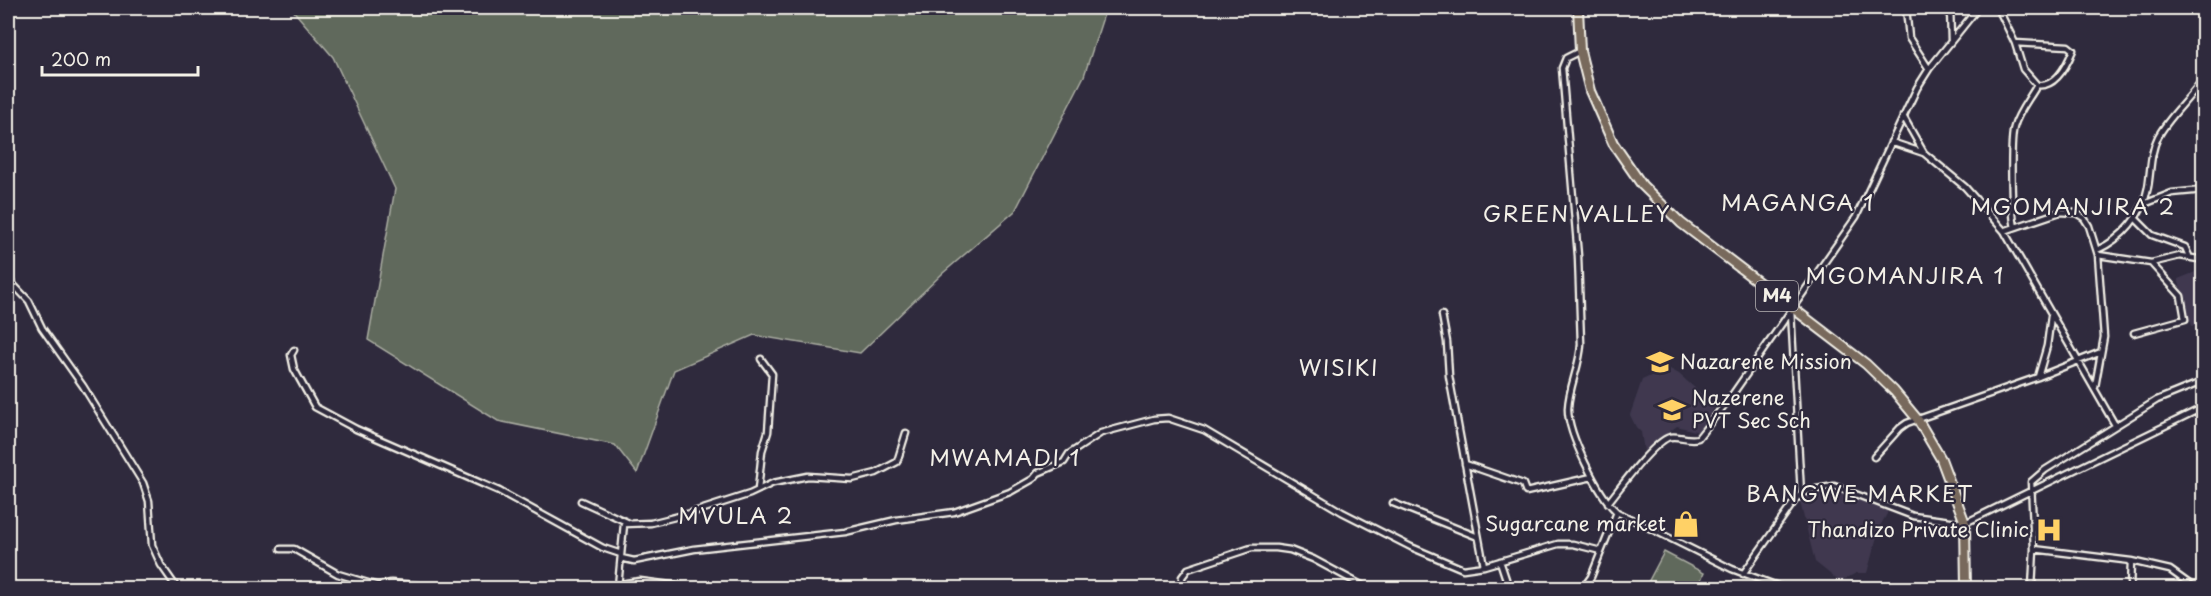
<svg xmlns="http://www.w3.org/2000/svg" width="2211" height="596" font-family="'Playpen Sans',sans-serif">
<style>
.built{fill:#3f394f}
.green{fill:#61695c;stroke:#aaada2;stroke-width:1.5}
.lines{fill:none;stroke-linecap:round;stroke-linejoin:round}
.street-casing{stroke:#f4f1e8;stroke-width:9}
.primary-casing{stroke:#f4f1e8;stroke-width:12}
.street{stroke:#2f2a3d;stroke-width:4.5}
.primary{stroke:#78695c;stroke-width:8}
.labels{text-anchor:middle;stroke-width:4.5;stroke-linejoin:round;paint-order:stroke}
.shield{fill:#2f2a3d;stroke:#b9b5b5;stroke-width:1.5}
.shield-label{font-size:18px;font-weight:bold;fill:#f4f1e8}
.poi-label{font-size:20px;fill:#f4f1e8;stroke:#2f2a3d;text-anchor:start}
.quarter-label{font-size:22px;letter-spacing:1.5px;fill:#f4f1e8;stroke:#2f2a3d}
</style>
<rect width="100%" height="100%" fill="#2f2a3d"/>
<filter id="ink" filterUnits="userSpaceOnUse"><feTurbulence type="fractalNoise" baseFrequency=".0167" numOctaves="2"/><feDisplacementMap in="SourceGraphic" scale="12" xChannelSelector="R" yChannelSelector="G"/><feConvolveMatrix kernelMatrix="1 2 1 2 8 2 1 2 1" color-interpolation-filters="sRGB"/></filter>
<g filter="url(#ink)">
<!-- built -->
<path class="built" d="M2203 269V321L2192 326 2178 279Z
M1668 368 1679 374 1715 406 1704 426 1698 432 1677 426 1644 451 1641 432 1636 427 1630 415 1642 380Z
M1834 485 1875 495 1888 502 1887 514 1880 526 1867 573H1856L1840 582 1815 562 1799 498 1815 487Z"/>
<!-- green -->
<path class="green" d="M291 8H1106L1084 76 1015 211 943 273 860 353 754 335 674 370 637 473 615 445 498 421 368 340 395 189 333 57Z
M1664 552 1704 573 1697 588H1645Z"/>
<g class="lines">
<defs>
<path id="street" d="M1906 8 1909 38 1929 69
M1950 8 1951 40
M1998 8 2015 43 2023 69 2037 85C2055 88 2067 65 2073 50L2068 46 2015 43
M1580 51 1566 58 1562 68 1578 256 1581 344C1580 366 1569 386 1568 408 1567 433 1599 496 1617 512L1732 569 1783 588
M1903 116 1924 153
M1891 142 1924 153 1965 187 2004 231 2115 425
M2144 204 2172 193 2204 190
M2135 218 2152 235 2185 247 2189 256
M2015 227C2011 213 2010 140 2014 127 2018 112 2030 98 2037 85
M2004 231 2060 212 2076 213 2084 218 2089 226 2098 255 2104 337 2095 387
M2097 250C2122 239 2143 215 2148 187 2151 170 2150 153 2158 137 2168 117 2191 98 2204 77
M2098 255 2151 263 2181 296 2185 319 2134 333
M2151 263 2180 256 2204 260
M8 279 29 301 42 328 83 386 143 483 149 501 152 545 161 565 177 588
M1791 311 1801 494
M1442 315 1447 342 1449 376 1484 566 1558 544H1573L1601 551
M294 350 291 355 294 369 315 407 356 429 499 491 603 548 621 554
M2038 377 2047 346 2051 316
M1874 457 1900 428 1907 423 2038 377 2101 352
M1465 464 1523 484 1526 492 1592 477
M758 490 762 451 768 432 772 374 761 359
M581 501 629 523
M1393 503 1478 537
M1608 503C1619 489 1654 441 1670 437 1679 435 1688 441 1698 438L1730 398 1856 217 1917 88 1929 69 1978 8
M281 549H294L338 574 378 586
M2034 549 2131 561 2170 570 2195 588
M621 558 634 561 694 549 845 532 896 520 954 512 1010 492 1033 479 1038 473 1064 462 1069 454 1101 433 1154 419 1168 418 1204 430 1342 512 1411 547 1463 569 1484 566
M1500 561 1509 588
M1743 574 1796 499 1801 494 1811 490 1834 486 1913 516 1965 523 2204 407
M378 586 391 583 449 588
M618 586 624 524 651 523 691 513 750 494 773 483 808 476 852 479 876 473 897 462 906 433
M610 588 626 583 640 581 694 588
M1181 588 1182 577 1188 569 1251 548H1276L1290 550 1313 559 1367 588
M1583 588 1591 577 1617 512
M2032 588 2034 549 2031 482 2045 470 2157 400 2204 381
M2130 588 2131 561"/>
<path id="primary" d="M1578 8 1580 51 1590 91 1613 143 1642 185 1681 223 1866 364 1894 391 1918 420 1941 459 1965 523 1966 588"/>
</defs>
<!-- street casing -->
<use href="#street" class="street-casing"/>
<!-- primary casing -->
<use href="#primary" class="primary-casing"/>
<!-- street -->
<use href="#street" class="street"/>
<!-- primary -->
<use href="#primary" class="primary"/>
</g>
</g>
<!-- icons -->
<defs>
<symbol id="school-bare" viewBox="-9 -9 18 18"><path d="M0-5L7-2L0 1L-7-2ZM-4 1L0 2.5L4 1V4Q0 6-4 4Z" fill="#ffd166" stroke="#2f2a3d" stroke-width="2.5" paint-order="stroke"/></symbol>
<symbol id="shop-bare" viewBox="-9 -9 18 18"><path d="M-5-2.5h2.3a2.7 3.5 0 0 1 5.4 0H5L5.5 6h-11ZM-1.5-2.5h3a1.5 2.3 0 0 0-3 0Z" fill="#ffd166" stroke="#2f2a3d" stroke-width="2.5" paint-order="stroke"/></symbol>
<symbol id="hospital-bare" viewBox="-9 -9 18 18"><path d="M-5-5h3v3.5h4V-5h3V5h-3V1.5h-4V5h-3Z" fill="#ffd166" stroke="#2f2a3d" stroke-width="2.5" paint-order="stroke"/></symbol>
</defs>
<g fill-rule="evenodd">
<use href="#school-bare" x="1641" y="343" width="38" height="38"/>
<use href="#school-bare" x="1653" y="391" width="38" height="38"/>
<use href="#shop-bare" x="1667" y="505" width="38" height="38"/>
<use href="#hospital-bare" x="2030" y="511" width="38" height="38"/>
</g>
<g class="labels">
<!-- shield labels -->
<rect class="shield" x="1756" y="281" width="42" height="30" rx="4.5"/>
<g class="shield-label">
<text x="1777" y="302">M4</text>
</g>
<!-- poi labels -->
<g class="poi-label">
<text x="1680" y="369">Nazarene Mission</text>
<text x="1692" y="405">Nazerene<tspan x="1692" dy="23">PVT Sec Sch</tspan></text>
<text x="1666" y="531" text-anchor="end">Sugarcane market</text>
<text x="2029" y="537" text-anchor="end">Thandizo Private Clinic</text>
</g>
<!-- quarter labels -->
<g class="quarter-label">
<text x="1798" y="211">MAGANGA 1</text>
<text x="2073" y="215">MGOMANJIRA 2</text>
<text x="1577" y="222">GREEN VALLEY</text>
<text x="1905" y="284">MGOMANJIRA 1</text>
<text x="1339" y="376">WISIKI</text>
<text x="1005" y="466">MWAMADI 1</text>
<text x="1860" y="502">BANGWE MARKET</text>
<text x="736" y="524">MVULA 2</text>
</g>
</g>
<!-- margin -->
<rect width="2211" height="596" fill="none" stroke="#2f2a3d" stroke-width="30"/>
<rect x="15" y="15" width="2181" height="566" fill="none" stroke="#f4f1e8" stroke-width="2" filter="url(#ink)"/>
<!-- scale -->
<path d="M42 66v9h156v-9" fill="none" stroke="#f4f1e8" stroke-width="3"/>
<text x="51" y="66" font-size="18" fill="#f4f1e8" stroke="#2f2a3d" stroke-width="4.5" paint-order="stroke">200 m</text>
</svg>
